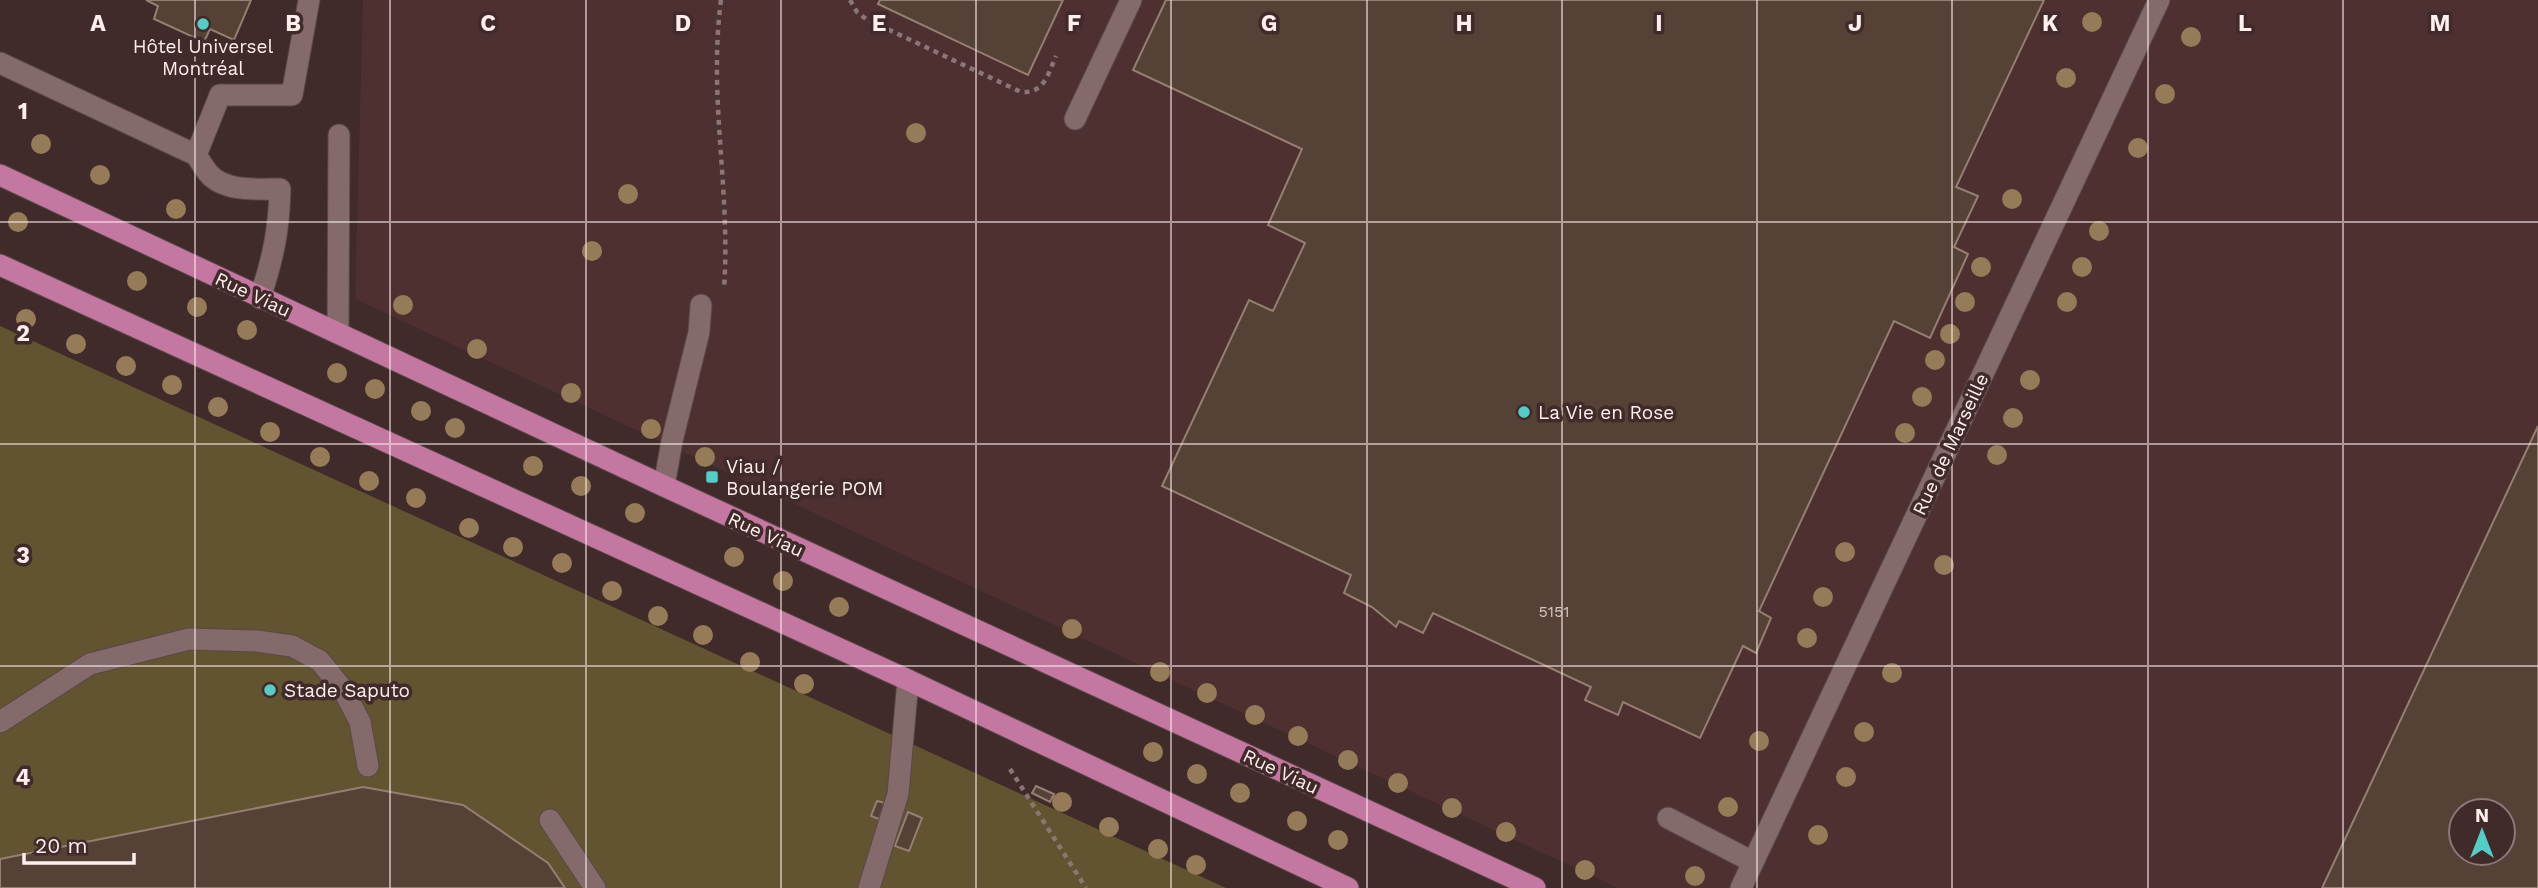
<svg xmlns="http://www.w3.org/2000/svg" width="2538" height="888" font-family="'Work Sans',sans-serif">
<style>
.built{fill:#4e3031;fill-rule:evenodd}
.green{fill:#635431}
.building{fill:#554136;stroke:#957f72;stroke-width:2;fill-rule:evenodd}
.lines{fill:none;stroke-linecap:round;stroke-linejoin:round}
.minor-casing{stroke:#5a4748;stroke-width:23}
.major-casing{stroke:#5a4748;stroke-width:23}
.path{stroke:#8a7676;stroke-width:4.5;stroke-dasharray:5 5;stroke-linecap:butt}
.minor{stroke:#846a6a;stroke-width:21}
.major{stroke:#c477a1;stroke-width:21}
.tree{fill:#957b58}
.grid{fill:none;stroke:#feeeee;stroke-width:2;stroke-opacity:0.55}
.poi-dot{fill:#54cdc6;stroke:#402a2a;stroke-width:2.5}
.labels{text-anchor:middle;stroke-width:7;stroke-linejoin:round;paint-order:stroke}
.number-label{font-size:16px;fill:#d4c3c0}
.poi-label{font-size:19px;fill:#feeeee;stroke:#402a2a;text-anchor:start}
.street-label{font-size:19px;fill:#feeeee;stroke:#402a2a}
.grid-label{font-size:23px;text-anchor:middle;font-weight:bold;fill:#feeeee;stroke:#402a2a;stroke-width:7;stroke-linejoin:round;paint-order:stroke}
</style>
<rect width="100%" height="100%" fill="#402a2a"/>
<!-- built -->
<path class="built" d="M363 0H2538V888H1618L355 299ZM2461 811H2503V853H2461Z"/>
<!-- green -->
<path class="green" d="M0 326 1226 888H0Z"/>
<!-- building -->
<path class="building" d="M146 0H251L234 40 210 29 204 42 154 19 158 6Z
M880 0H1063L1028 75 878 4Z
M1166 0H2044L1956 187 1978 196 1954 247 1968 254 1930 338 1894 321 1759 611 1771 618 1756 653 1743 646 1700 738 1623 702 1618 715 1585 700 1591 687 1433 613 1423 633 1399 621 1396 627 1372 607 1344 593 1351 575 1162 486 1249 300 1273 311 1305 243 1268 225 1302 149 1133 70Z
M2538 426V888H2322ZM2461 811H2503V853H2461Z
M1036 786 1054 794 1050 802 1032 793Z
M363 787 463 805 548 863 565 888H0V859Z
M877 801 885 803 879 819 871 816Z
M908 812 922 818 909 851 895 846Z"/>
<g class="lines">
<defs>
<path id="minor" d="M0 63 196 155C200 161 204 168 209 174 225 192 258 189 280 189 279 231 273 258 260 298
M1075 119 1131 0
M196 155 220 95H292L309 0
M338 333 339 135
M664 486 672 441 699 332 701 305
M0 722 90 664 189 639 257 641 292 646 320 661 344 691 360 722 368 766
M1668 818 1753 862
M550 820 595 888
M869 888 898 794 908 680
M1741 888 2159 0"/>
<path id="major" d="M0 175 664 486 1535 888
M0 265 908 680 1348 888"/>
</defs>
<!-- minor casing -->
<use href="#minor" class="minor-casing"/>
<!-- major casing -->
<use href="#major" class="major-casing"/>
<!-- path -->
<path class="path" d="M721 0C708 99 731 190 724 289
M850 0 857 12 866 19 1021 92C1044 94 1048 74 1056 56
M1010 769 1086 888"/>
<!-- minor -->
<use href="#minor" class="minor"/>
<!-- major -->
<use href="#major" class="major"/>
</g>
<!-- trees -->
<g class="tree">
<circle cx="2092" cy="22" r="10"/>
<circle cx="2191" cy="37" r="10"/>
<circle cx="2066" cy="78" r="10"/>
<circle cx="2165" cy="94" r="10"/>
<circle cx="916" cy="133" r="10"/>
<circle cx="41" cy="144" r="10"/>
<circle cx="2138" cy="148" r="10"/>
<circle cx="100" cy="175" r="10"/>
<circle cx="628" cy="194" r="10"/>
<circle cx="2012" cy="199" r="10"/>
<circle cx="176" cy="209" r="10"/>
<circle cx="18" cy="222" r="10"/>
<circle cx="2099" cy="231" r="10"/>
<circle cx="592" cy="251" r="10"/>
<circle cx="1981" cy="267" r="10"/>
<circle cx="2082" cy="267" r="10"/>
<circle cx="137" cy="281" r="10"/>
<circle cx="1965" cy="302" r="10"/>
<circle cx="2067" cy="302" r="10"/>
<circle cx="403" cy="305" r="10"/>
<circle cx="197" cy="307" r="10"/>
<circle cx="26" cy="319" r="10"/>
<circle cx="247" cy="330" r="10"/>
<circle cx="1950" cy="334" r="10"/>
<circle cx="76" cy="344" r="10"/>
<circle cx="477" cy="349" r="10"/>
<circle cx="1935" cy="360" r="10"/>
<circle cx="126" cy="366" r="10"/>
<circle cx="337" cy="373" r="10"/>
<circle cx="2030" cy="380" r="10"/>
<circle cx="172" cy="385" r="10"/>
<circle cx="375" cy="389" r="10"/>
<circle cx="571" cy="393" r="10"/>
<circle cx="1922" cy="397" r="10"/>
<circle cx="218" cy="407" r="10"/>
<circle cx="421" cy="411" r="10"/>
<circle cx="2013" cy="418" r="10"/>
<circle cx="455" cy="428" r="10"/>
<circle cx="651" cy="429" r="10"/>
<circle cx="270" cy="432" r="10"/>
<circle cx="1905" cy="433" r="10"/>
<circle cx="1997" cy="455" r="10"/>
<circle cx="320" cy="457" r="10"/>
<circle cx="705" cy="457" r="10"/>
<circle cx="533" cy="466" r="10"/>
<circle cx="369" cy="481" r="10"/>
<circle cx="581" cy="486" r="10"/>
<circle cx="416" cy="498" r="10"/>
<circle cx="635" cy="513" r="10"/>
<circle cx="469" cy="528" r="10"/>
<circle cx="513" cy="547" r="10"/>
<circle cx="1845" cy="552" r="10"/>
<circle cx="734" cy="557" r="10"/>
<circle cx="562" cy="563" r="10"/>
<circle cx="1944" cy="565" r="10"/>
<circle cx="783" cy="581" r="10"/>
<circle cx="612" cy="591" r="10"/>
<circle cx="1823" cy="597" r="10"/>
<circle cx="839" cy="607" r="10"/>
<circle cx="658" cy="616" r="10"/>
<circle cx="1072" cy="629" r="10"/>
<circle cx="703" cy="635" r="10"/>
<circle cx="1807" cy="638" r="10"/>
<circle cx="750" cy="662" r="10"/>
<circle cx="1160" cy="672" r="10"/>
<circle cx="1892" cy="673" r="10"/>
<circle cx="804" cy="684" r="10"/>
<circle cx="1207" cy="693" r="10"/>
<circle cx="1255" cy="715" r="10"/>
<circle cx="1864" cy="732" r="10"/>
<circle cx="1298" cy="736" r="10"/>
<circle cx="1759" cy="741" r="10"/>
<circle cx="1153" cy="752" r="10"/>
<circle cx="1348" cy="760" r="10"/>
<circle cx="1197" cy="774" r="10"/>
<circle cx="1846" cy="777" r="10"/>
<circle cx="1398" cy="783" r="10"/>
<circle cx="1240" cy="793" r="10"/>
<circle cx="1062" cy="802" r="10"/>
<circle cx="1728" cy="807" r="10"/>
<circle cx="1452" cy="808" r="10"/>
<circle cx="1297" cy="821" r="10"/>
<circle cx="1109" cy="827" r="10"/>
<circle cx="1506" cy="832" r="10"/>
<circle cx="1818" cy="835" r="10"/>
<circle cx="1338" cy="840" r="10"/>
<circle cx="1158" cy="849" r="10"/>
<circle cx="1196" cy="865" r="10"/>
<circle cx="1585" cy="870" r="10"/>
<circle cx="1695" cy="876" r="10"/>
</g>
<!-- grid -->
<path class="grid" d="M195 0V888M390 0V888M586 0V888M781 0V888M976 0V888M1171 0V888M1367 0V888M1562 0V888M1757 0V888M1952 0V888M2148 0V888M2343 0V888M0 222H2538M0 444H2538M0 666H2538"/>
<!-- markers -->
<g class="poi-dot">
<circle cx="203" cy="24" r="7"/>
<circle cx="1524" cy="412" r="7"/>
<rect x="705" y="470" width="14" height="14" rx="3.5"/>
<circle cx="270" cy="690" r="7"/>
</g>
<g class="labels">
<!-- number labels -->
<g class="number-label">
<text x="1554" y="617">5151</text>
</g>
<!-- poi labels -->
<g class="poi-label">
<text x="203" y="53" text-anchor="middle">Hôtel Universel<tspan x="203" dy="22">Montréal</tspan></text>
<text x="1538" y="419">La Vie en Rose</text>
<text x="726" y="473">Viau /<tspan x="726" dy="22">Boulangerie POM</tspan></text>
<text x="284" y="697">Stade Saputo</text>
</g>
<!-- street labels -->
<g class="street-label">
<text transform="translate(253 294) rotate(25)" y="7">Rue Viau</text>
<text transform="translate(1950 444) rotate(-65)" y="7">Rue de Marseille</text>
<text transform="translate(766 534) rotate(25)" y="7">Rue Viau</text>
<text transform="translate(1281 771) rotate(25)" y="7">Rue Viau</text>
</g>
</g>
<g class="grid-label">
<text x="98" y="31">A</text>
<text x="293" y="31">B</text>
<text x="488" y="31">C</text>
<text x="683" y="31">D</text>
<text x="879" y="31">E</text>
<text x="1074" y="31">F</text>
<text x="1269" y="31">G</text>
<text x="1464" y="31">H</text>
<text x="1659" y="31">I</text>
<text x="1855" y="31">J</text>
<text x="2050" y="31">K</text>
<text x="2245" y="31">L</text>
<text x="2440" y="31">M</text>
<text x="23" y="119">1</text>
<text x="23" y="341">2</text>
<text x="23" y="563">3</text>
<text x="23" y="785">4</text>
</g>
<!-- north arrow -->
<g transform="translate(2482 832)"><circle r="33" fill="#402a2a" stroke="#8c7878" stroke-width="2"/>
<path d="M0-5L12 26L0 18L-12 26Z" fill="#54cdc6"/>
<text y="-10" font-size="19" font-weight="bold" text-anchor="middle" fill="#feeeee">N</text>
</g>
<!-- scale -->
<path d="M24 853v10h110v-10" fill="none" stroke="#feeeee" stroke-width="3.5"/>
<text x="35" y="853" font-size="21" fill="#feeeee" stroke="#402a2a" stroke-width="5" paint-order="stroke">20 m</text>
</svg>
